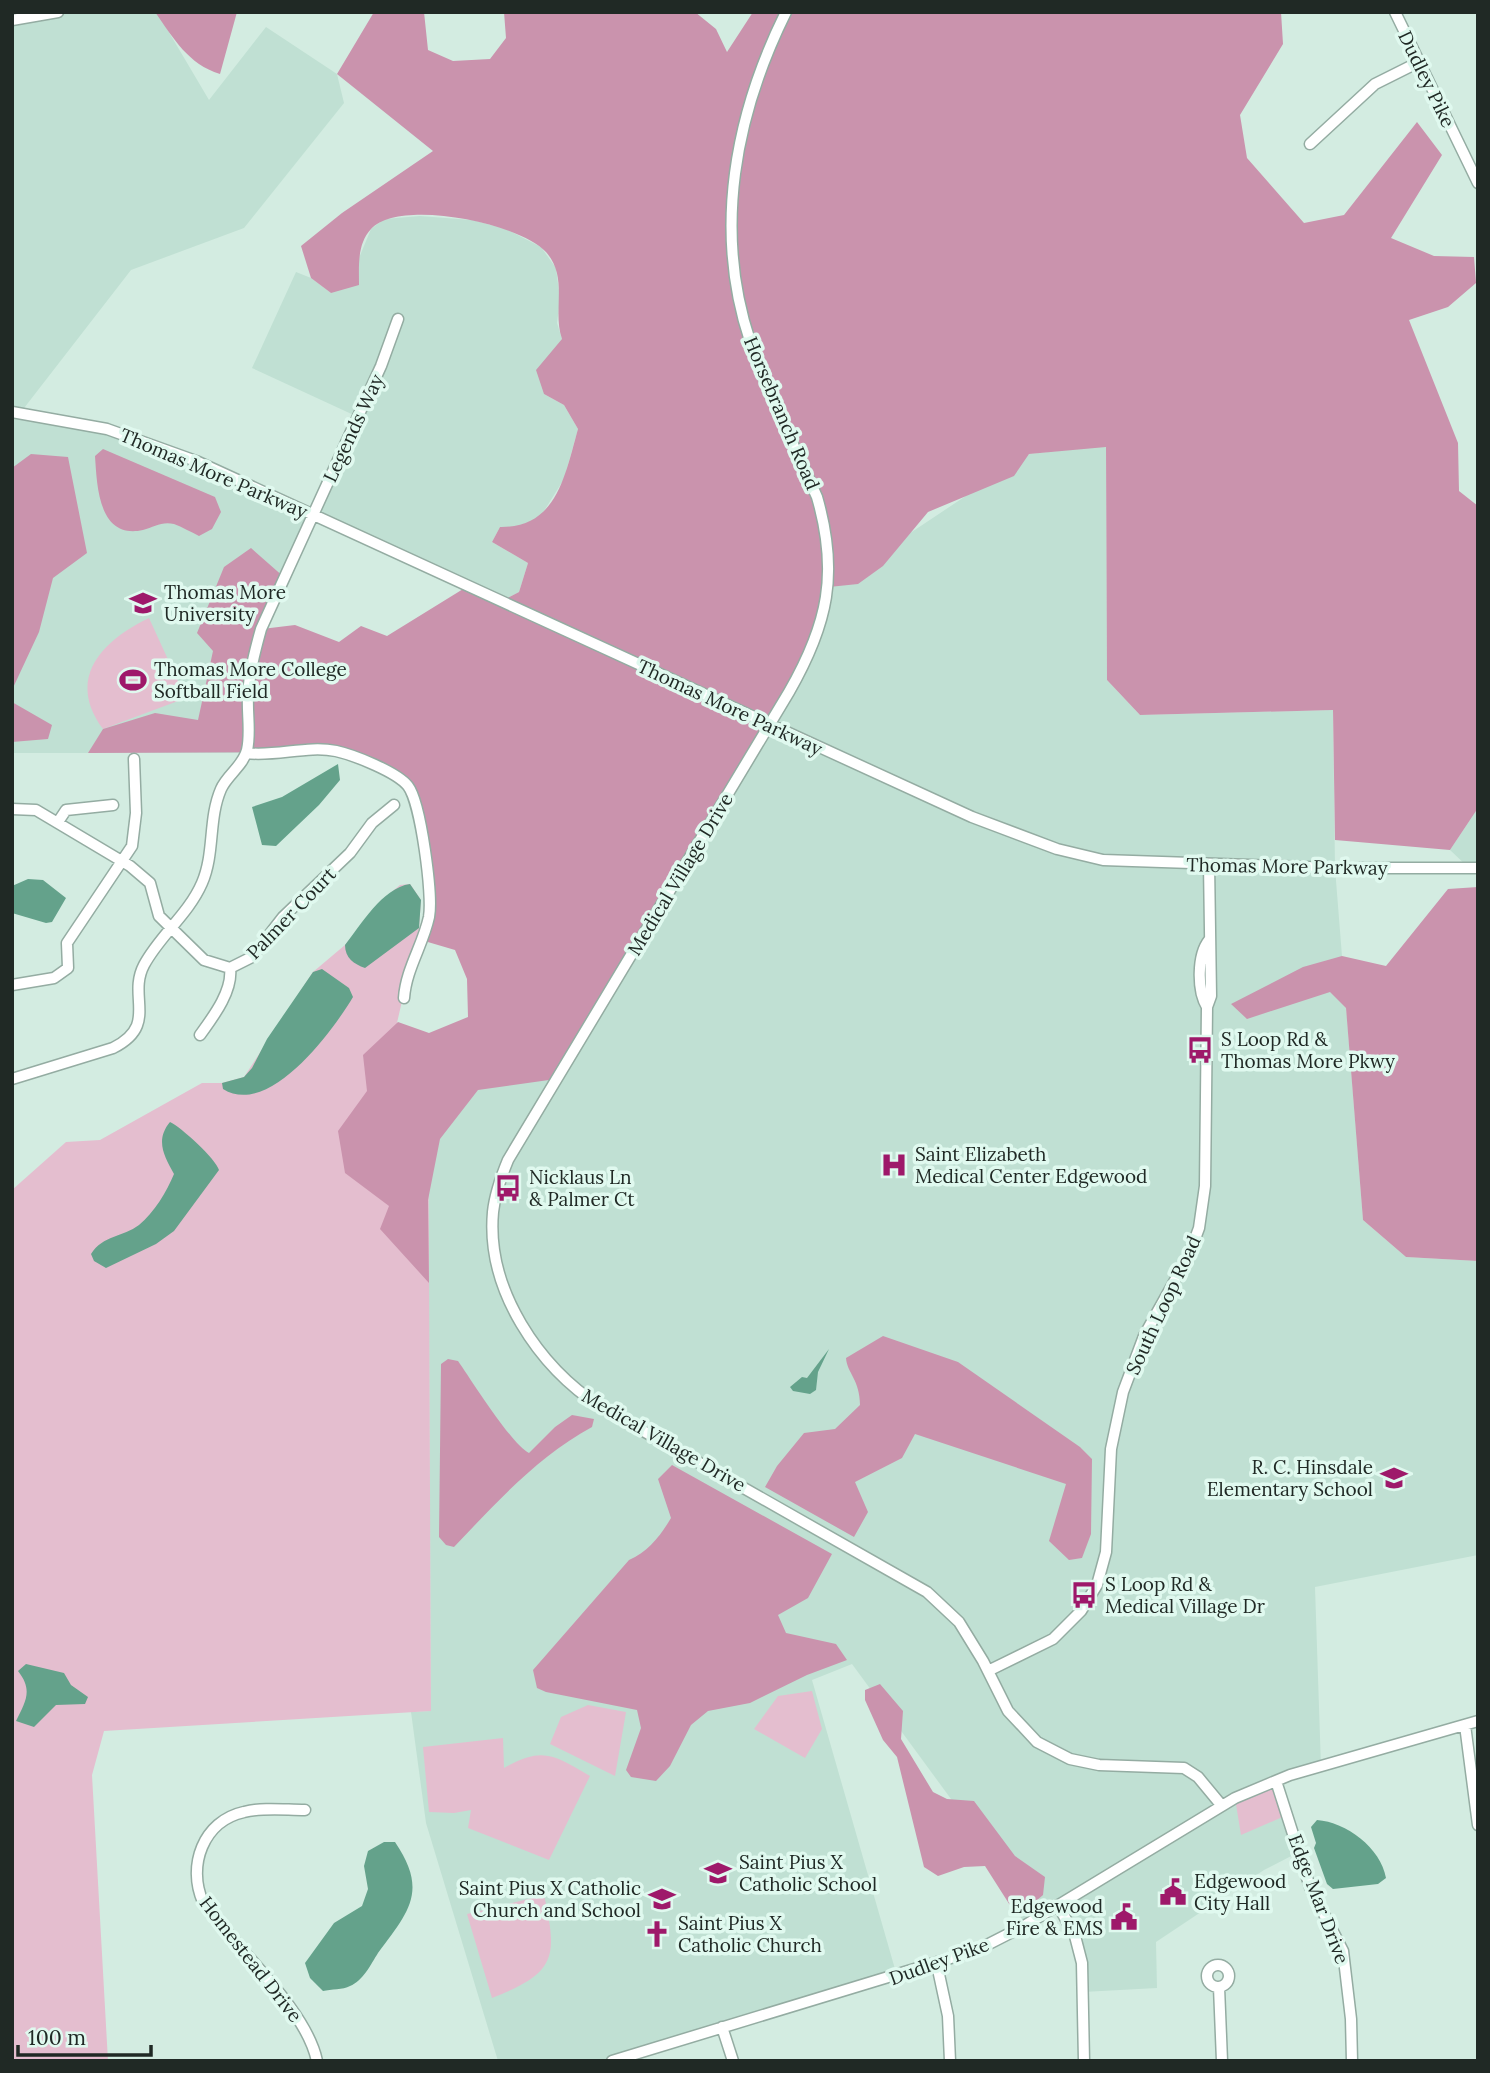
<svg xmlns="http://www.w3.org/2000/svg" width="1490" height="2073" font-family="Lora,serif">
<style>
.built{fill:#c0e0d3}
.green{fill:#e4becf}
.forest{fill:#ca93ad}
.water{fill:#64a28b}
.lines{fill:none;stroke-linecap:round;stroke-linejoin:round}
.minor-casing{stroke:#94aca2;stroke-width:13}
.minor{stroke:#fff;stroke-width:10}
.labels{text-anchor:middle;stroke-width:7;stroke-linejoin:round;paint-order:stroke}
.street-label{font-size:19px;fill:#202925;stroke:#e0f9ef}
.poi-label{font-size:19px;fill:#202925;stroke:#e0f9ef;text-anchor:start}
</style>
<rect width="100%" height="100%" fill="#d3ece1"/>
<!-- built -->
<path class="built" d="M12 12H157L209 100 266 27 337 74 344 103 244 228 131 270 21 412 107 429 313 515 358 417 252 368 296 272 311 278 331 293 359 258 371 229 384 219 420 216 472 220 506 229 541 247 556 268 560 300 557 323 562 339 544 394 564 405 578 429 564 479 539 519 515 527H500L492 542 528 563 519 592 502 601 313 516 261 629 246 753H12Z
M1106 446 1107 680 1140 715 1333 710 1335 868 1363 1220 1406 1257 1478 1261V1555L1315 1587 1321 1767 1265 1784 1287 1815 1299 1852 1264 1870 1156 1942 1157 1988 1083 1992 1082 1963 1059 1905 1024 1926 1006 1874 852 1664 812 1680 897 1976 612 2061H498L426 1823 411 1712 431 1711 428 1131 829 587 1029 454Z
M1478 808V868H1469L1450 850Z"/>
<!-- green -->
<path class="green" d="M149 618 182 690 178 701 103 729C65 678 103 640 149 618Z
M410 884 421 900 419 928 393 1040 428 1044 431 1711 104 1731 92 1775 108 2061H12V1190L66 1142 100 1140 202 1083H222L244 1077 313 972 345 945 387 896 400 885Z
M812 1691 822 1729 805 1758 754 1729 778 1696Z
M588 1705 626 1712 615 1776 550 1744 561 1717Z
M503 1738 504 1768C543 1746 554 1755 590 1776L549 1860 468 1828 471 1810 454 1813 429 1812 423 1747Z
M1276 1781 1287 1815 1241 1835 1235 1798Z
M544 1895C558 1958 556 1973 492 1998L467 1914Z"/>
<!-- forest -->
<path class="forest" d="M155 12H237L220 74C188 64 174 39 155 12Z
M374 12H424L428 50 453 61 490 59 506 38 504 12H695L716 29 727 52 753 12H1281L1283 44 1240 115 1247 158 1304 223 1344 215 1417 122 1442 155 1391 238 1434 256 1474 257 1476 283 1448 307 1409 320 1458 443 1459 491 1478 506V808L1450 850 1335 840 1333 710 1140 715 1107 680 1106 447 1029 454 1014 476 928 512 883 566 858 584 829 587 818 634 556 1079 478 1090 440 1139 428 1200 429 1283 380 1229 389 1206 345 1173 338 1131 367 1091 363 1055 398 1022 429 1033 468 1017 467 979 455 950 421 940 431 903 409 788 340 752 88 753 103 729 155 713 198 720 213 651 197 633 224 567 251 548 285 578 262 629 295 625 339 642 361 626 387 636 468 586 502 601 519 592 528 563 492 542 500 527C557 528 565 475 578 429L564 405 544 394 536 370 562 339C552 310 569 278 546 252 520 223 399 198 371 229 357 244 359 266 359 285L331 293 311 278 301 246 342 213 433 151 337 74Z
M103 449 215 497 221 512 212 529 199 536C191 532 182 527 174 524 162 521 154 527 143 530 98 540 97 485 95 456Z
M31 454 68 457 87 553 53 578 39 632 12 690V468Z
M12 702 52 725 48 739 12 742Z
M1478 887V1261L1406 1257 1363 1220 1346 1008 1330 992 1247 1019 1231 1004 1303 967 1342 956 1386 966 1448 889Z
M883 1336 958 1362 1080 1447 1092 1459 1091 1534 1082 1558 1069 1560 1049 1541 1066 1484 915 1434 902 1458 855 1482 868 1512 854 1537 765 1487 777 1466 804 1433 835 1429 860 1405C860 1380 847 1373 846 1358Z
M448 1359 458 1361C472 1381 512 1445 529 1453L555 1427 572 1415 594 1419 592 1427C537 1457 497 1502 454 1547L446 1545 439 1537 441 1364Z
M672 1465 832 1554 808 1598 778 1615 786 1633 836 1644 847 1660 807 1675 750 1703 708 1711 691 1725 670 1766 656 1781 631 1777 626 1770 641 1728 637 1710 546 1692 537 1688 533 1670 629 1560C648 1552 661 1535 671 1518L658 1479Z
M880 1684 903 1711 901 1739 933 1792 947 1799 974 1801 1015 1856 1045 1877 1043 1895 1029 1907 1013 1910 985 1866 964 1867 938 1876 924 1867 897 1757 883 1740 865 1700V1690Z"/>
<!-- water -->
<path class="water" d="M338 764 340 780 319 805 276 846 262 845 252 807 282 797Z
M28 879 43 880 66 898 52 922 46 923 12 913V886Z
M410 884 421 900 419 928 365 968C354 964 345 958 345 945 361 925 382 888 410 884Z
M322 969 349 988 353 997C332 1032 269 1118 223 1089L222 1083 244 1077 252 1068 267 1039 313 972Z
M170 1122C181 1127 216 1159 219 1170L174 1231 156 1244 106 1268 94 1261 91 1254C103 1235 123 1237 139 1225 154 1213 167 1191 174 1174 164 1156 155 1140 170 1122Z
M829 1349 818 1372 816 1390 810 1394 793 1391 790 1387 802 1377 807 1378Z
M26 1664 64 1673 71 1685 88 1697 85 1704 56 1705 34 1727 16 1721C26 1701 33 1690 18 1671Z
M1317 1820C1346 1822 1381 1848 1386 1878L1378 1884 1333 1889 1327 1884 1314 1848 1316 1843 1311 1827Z
M384 1842H395C429 1892 408 1912 378 1953 371 1964 363 1981 350 1986 343 1990 331 1989 323 1991L310 1978 305 1963 334 1923 362 1906 368 1889 364 1866 368 1851Z"/>
<g class="lines">
<defs>
<path id="minor" d="M786 12C735 115 713 230 750 341 768 394 794 445 817 497 839 573 828 624 789 692L508 1160C501 1177 495 1193 493 1212 486 1290 539 1367 601 1407L927 1592 959 1622 983 1661 1008 1711 1037 1742 1070 1759 1099 1765 1184 1768 1198 1777 1222 1806
M1395 12 1478 183
M12 20 58 12
M1310 144 1375 84 1419 62
M12 412 107 429 196 461 972 817 1057 849 1103 860 1335 868H1478
M246 753C276 757 307 745 336 751 354 755 397 772 408 786 421 803 433 896 429 917 423 945 406 969 404 998
M12 809 36 810 130 866 150 883 159 916 204 960 230 968 252 957 283 917 350 853 372 823 394 805
M58 822 66 810 113 805
M12 985 54 978 68 968 67 943 132 846 136 813 134 759
M1207 1007C1197 991 1197 955 1209 940
M200 1035C213 1017 233 991 230 968
M12 1079 113 1048C159 1025 127 997 144 965 160 935 188 915 202 883 215 853 208 819 221 789 227 775 243 766 247 750 251 733 247 714 248 697 249 673 255 651 261 629L381 366 398 319
M988 1671 1053 1639 1081 1611 1097 1585 1106 1552 1111 1449 1123 1392 1144 1336 1189 1255 1199 1228 1205 1186 1207 1007 1211 996 1209 864
M1465 1725 1478 1825
M1276 1781 1310 1887 1343 1951 1351 2019 1352 2061
M305 1810C285 1810 264 1807 244 1812 203 1821 187 1866 203 1902 235 1948 306 2008 317 2061
M1058 1905 1075 1936 1082 1963 1084 2061
M937 1965 948 2016 950 2061
M1207 1976a11 11 0 1 1 22 0a11 11 0 1 1-22 0Z
M1219 1987 1222 2061
M722 2027 733 2061
M612 2061 977 1950 1024 1926 1235 1798 1290 1775 1478 1721"/>
</defs>
<!-- minor casing -->
<use href="#minor" class="minor-casing"/>
<!-- minor -->
<use href="#minor" class="minor"/>
</g>
<!-- icons -->
<defs>
<symbol id="university-bare" viewBox="-9 -9 18 18"><path d="M0-5L7-2L0 1L-7-2ZM-4 1L0 2.5L4 1V4Q0 6-4 4Z" fill="#9e196a" stroke="#e0f9ef" stroke-width="2.5" paint-order="stroke"/></symbol>
<symbol id="stadium-bare" viewBox="-9 -9 18 18"><path d="M0-5a6.5 5 0 1 0 0 10a6.5 5 0 1 0 0-10ZM-3.5-1.8h7v3.6h-7Z" fill="#9e196a" stroke="#e0f9ef" stroke-width="2.5" paint-order="stroke"/></symbol>
<symbol id="bus-bare" viewBox="-9 -9 18 18"><path d="M-5-6H5V4H4V6H2V4H-2V6H-4V4H-5ZM-3.5-4V0h7V-4ZM-3.5 1.2v1.5H-2V1.2ZM2 1.2v1.5H3.5V1.2Z" fill="#9e196a" stroke="#e0f9ef" stroke-width="2.5" paint-order="stroke"/></symbol>
<symbol id="hospital-bare" viewBox="-9 -9 18 18"><path d="M-5-5h3v3.5h4V-5h3V5h-3V1.5h-4V5h-3Z" fill="#9e196a" stroke="#e0f9ef" stroke-width="2.5" paint-order="stroke"/></symbol>
<symbol id="school-bare" viewBox="-9 -9 18 18"><path d="M0-5L7-2L0 1L-7-2ZM-4 1L0 2.5L4 1V4Q0 6-4 4Z" fill="#9e196a" stroke="#e0f9ef" stroke-width="2.5" paint-order="stroke"/></symbol>
<symbol id="civic-bare" viewBox="-9 -9 18 18"><path d="M-.6-6.5H3V-4.5H.6V-3L4-1V1h2V6H-6V1h2V-1L-.6-3ZM-1.2 2.5V6h2.4V2.5Z" fill="#9e196a" stroke="#e0f9ef" stroke-width="2.5" paint-order="stroke"/></symbol>
<symbol id="church-bare" viewBox="-9 -9 18 18"><path d="M-1.2-6h2.4v3.5h3.3v2.4h-3.3V6h-2.4V-.1h-3.3v-2.4h3.3Z" fill="#9e196a" stroke="#e0f9ef" stroke-width="2.5" paint-order="stroke"/></symbol>
</defs>
<g fill-rule="evenodd">
<use href="#university-bare" x="124" y="584" width="38" height="38"/>
<use href="#stadium-bare" x="114" y="661" width="38" height="38"/>
<use href="#bus-bare" x="1181" y="1031" width="38" height="38"/>
<use href="#hospital-bare" x="875" y="1146" width="38" height="38"/>
<use href="#bus-bare" x="489" y="1169" width="38" height="38"/>
<use href="#school-bare" x="1375" y="1459" width="38" height="38"/>
<use href="#bus-bare" x="1065" y="1576" width="38" height="38"/>
<use href="#school-bare" x="699" y="1854" width="38" height="38"/>
<use href="#civic-bare" x="1154" y="1873" width="38" height="38"/>
<use href="#school-bare" x="643" y="1880" width="38" height="38"/>
<use href="#civic-bare" x="1105" y="1898" width="38" height="38"/>
<use href="#church-bare" x="638" y="1915" width="38" height="38"/>
</g>
<g class="labels">
<!-- street labels -->
<g class="street-label">
<text transform="translate(1427 79) rotate(64)" y="7">Dudley Pike</text>
<text transform="translate(782 413) rotate(67)" y="7">Horsebranch Road</text>
<text transform="translate(353 428) rotate(-65)" y="7">Legends Way</text>
<text transform="translate(214 473) rotate(23)" y="7">Thomas More Parkway</text>
<text transform="translate(730 707) rotate(25)" y="7">Thomas More Parkway</text>
<text transform="translate(1287 866) rotate(1)" y="7">Thomas More Parkway</text>
<text transform="translate(680 874) rotate(-59)" y="7">Medical Village Drive</text>
<text transform="translate(291 913) rotate(-46)" y="7">Palmer Court</text>
<text transform="translate(1163 1305) rotate(-65)" y="7">South Loop Road</text>
<text transform="translate(664 1440) rotate(30)" y="7">Medical Village Drive</text>
<text transform="translate(1319 1899) rotate(69)" y="7">Edge Mar Drive</text>
<text transform="translate(251 1959) rotate(52)" y="7">Homestead Drive</text>
<text transform="translate(939 1961) rotate(-20)" y="7">Dudley Pike</text>
</g>
<!-- poi labels -->
<g class="poi-label">
<text x="164" y="599">Thomas More<tspan x="164" dy="22">University</tspan></text>
<text x="154" y="676">Thomas More College<tspan x="154" dy="22">Softball Field</tspan></text>
<text x="1221" y="1046">S Loop Rd &amp;<tspan x="1221" dy="22">Thomas More Pkwy</tspan></text>
<text x="915" y="1161">Saint Elizabeth<tspan x="915" dy="22">Medical Center Edgewood</tspan></text>
<text x="529" y="1184">Nicklaus Ln<tspan x="529" dy="22">&amp; Palmer Ct</tspan></text>
<text x="1373" y="1474" text-anchor="end">R. C. Hinsdale<tspan x="1373" dy="22">Elementary School</tspan></text>
<text x="1105" y="1591">S Loop Rd &amp;<tspan x="1105" dy="22">Medical Village Dr</tspan></text>
<text x="739" y="1869">Saint Pius X<tspan x="739" dy="22">Catholic School</tspan></text>
<text x="1194" y="1888">Edgewood<tspan x="1194" dy="22">City Hall</tspan></text>
<text x="641" y="1895" text-anchor="end">Saint Pius X Catholic<tspan x="641" dy="22">Church and School</tspan></text>
<text x="1103" y="1913" text-anchor="end">Edgewood<tspan x="1103" dy="22">Fire &amp; EMS</tspan></text>
<text x="678" y="1930">Saint Pius X<tspan x="678" dy="22">Catholic Church</tspan></text>
</g>
</g>
<!-- border -->
<rect width="1490" height="2073" fill="none" stroke="#202925" stroke-width="28"/>
<!-- scale -->
<path d="M18 2045v10h133v-10" fill="none" stroke="#202925" stroke-width="3.5"/>
<text x="28" y="2045" font-size="21" fill="#202925" stroke="#e0f9ef" stroke-width="5" paint-order="stroke">100 m</text>
</svg>
